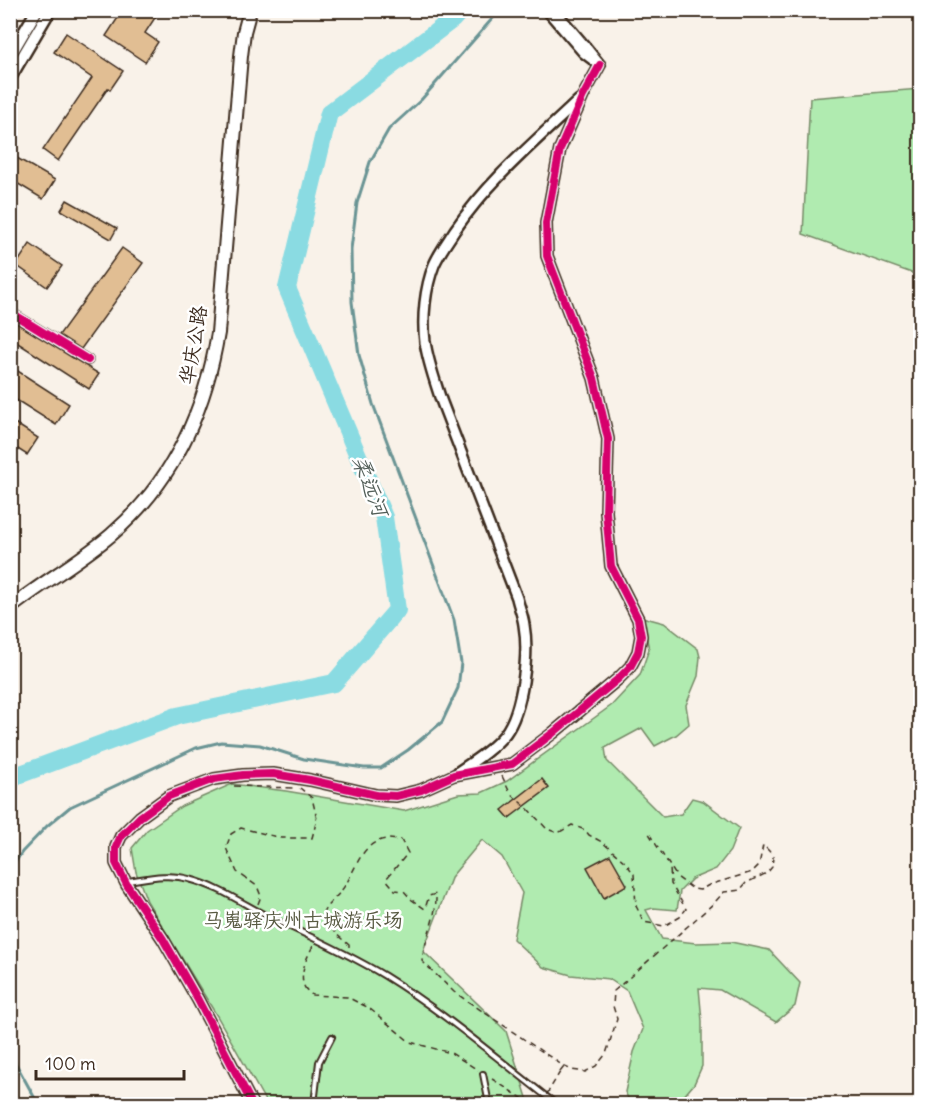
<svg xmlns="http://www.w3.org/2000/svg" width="931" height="1115" font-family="Delius,'LXGW WenKai TC',sans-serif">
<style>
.green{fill:#b0ebb0;stroke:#768a67;stroke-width:1.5}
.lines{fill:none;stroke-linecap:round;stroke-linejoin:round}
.stream{stroke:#6a9494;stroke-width:3}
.river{stroke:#8adbe2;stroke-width:18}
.building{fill:#e1be93;stroke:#3b2a1e;stroke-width:1.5}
.service-casing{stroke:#3b2a1e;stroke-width:8}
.minor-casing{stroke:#3b2a1e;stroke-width:12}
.tertiary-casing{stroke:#3b2a1e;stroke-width:14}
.secondary-casing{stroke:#3b2a1e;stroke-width:15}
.trunk-casing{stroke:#3b2a1e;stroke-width:16}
.path{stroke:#3b2a1e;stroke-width:1.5;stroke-dasharray:6 4.5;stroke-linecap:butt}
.service{stroke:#fff;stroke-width:4}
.minor{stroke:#fff;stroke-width:8}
.tertiary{stroke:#fff;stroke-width:9}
.secondary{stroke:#fff;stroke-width:10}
.trunk{stroke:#fff;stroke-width:12}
.path-bridge{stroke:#3b2a1e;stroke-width:1.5;stroke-dasharray:6 4.5;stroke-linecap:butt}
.cycleway-casing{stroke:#fff;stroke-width:11}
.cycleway{stroke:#d6006c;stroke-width:8}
.labels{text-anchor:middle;stroke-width:5;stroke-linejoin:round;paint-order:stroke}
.street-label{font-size:20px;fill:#3b2a1e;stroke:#fff}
.park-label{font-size:20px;fill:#585a42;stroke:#fff}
.water-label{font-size:21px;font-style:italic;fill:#535f59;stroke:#fff}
</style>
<rect width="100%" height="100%" fill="#f9f2e9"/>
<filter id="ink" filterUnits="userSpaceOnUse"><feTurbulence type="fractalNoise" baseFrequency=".0167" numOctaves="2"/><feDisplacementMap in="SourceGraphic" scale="12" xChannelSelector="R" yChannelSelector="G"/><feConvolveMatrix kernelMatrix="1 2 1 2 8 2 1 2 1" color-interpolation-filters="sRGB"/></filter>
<g filter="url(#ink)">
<!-- green -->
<path class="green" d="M920 89V276L803 234 810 98Z
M642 617 664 623 698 649 700 657 698 676 686 705 689 724 676 735 655 746 642 728 605 748 607 761 663 817 681 814 692 798 703 801 739 828 730 851 716 869 692 879 680 891 677 910 653 908 646 910 662 939 696 943 731 942 769 950 800 983 795 1006 776 1022 720 990 699 988 702 1021V1066L694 1084 677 1104H631L625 1092 634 1052 643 1029 627 991 609 979 571 975 543 967 513 939 522 893 502 857 482 840 452 876 423 951 506 1031 529 1104H267L217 1016 147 901 136 872 132 848 147 830 182 806 232 784 286 791 404 811 458 794 481 793 507 781 612 705 640 675 649 649Z"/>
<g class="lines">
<!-- stream -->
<path class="stream" d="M10 870 22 852 47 826 70 807 196 748 221 742 260 745 304 759 364 768H381L408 750 442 722 458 688 461 663 454 620 373 404 359 355 352 302 351 249 357 203 370 162 389 129 421 100 500 10
M10 1053 38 1104"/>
<!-- river -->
<path class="river" d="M10 778 177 716 334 683 397 610 384 517 287 288 329 113 453 19 461 10"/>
</g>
<!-- building -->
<path class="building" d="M123 10H160L145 33 158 42 145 62 106 36Z
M66 33 123 71 110 90 108 88 58 161 43 150 92 78 54 52Z
M10 154 55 180 43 199 10 179Z
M67 200 117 228 111 239 61 210Z
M30 244 62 266 47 287 16 265Z
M122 248 143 263 81 349 59 335Z
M10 319 99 374 89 389 10 338Z
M10 366 69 404 56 425 10 396Z
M10 420 38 438 27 455 10 444Z
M542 779 549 788 509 818 502 810Z
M610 855 627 885 604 898 587 867Z"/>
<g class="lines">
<defs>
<path id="service" d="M127 881C148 878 168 873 189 879 217 886 242 903 267 916 307 935 347 953 385 976 445 1013 500 1061 556 1104
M483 1074 489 1104
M314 1104 319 1062 332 1037"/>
<path id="minor" d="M10 312 88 360"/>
<path id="tertiary" d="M547 10 584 53 600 65 588 50 554 10
M458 772C474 761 493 749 505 734 523 710 529 653 524 625 523 616 519 607 517 598L441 400C435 381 428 362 425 342 422 318 425 288 434 265 439 253 448 241 455 230 489 180 536 141 579 100
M252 1104 198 1000 163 939 127 885 116 863V847L121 836 140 817 169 796 214 779 243 775 273 774 310 780 376 795 396 796 421 790 454 775 512 764 553 733 618 679 630 667 638 652 641 636 638 619 611 566 606 512 608 439 594 378 547 256 546 223 560 149 583 96 600 65"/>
<path id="secondary" d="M10 56 37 10
M10 78 50 10"/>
<path id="trunk" d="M10 608C43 582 79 562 111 535 172 483 205 411 218 333L241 56 244 32 250 10"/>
</defs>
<!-- service casing -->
<use href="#service" class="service-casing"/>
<!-- minor casing -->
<use href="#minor" class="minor-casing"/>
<!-- tertiary casing -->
<use href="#tertiary" class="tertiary-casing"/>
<!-- secondary casing -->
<use href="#secondary" class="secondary-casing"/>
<!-- trunk casing -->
<use href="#trunk" class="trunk-casing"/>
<!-- path -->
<path class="path" d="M502 776 510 793 528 809 547 829 558 833 572 825 585 830 589 835 602 842 625 862 634 874 636 906 644 922 664 926 680 917 686 909 671 884 670 868
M234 786 295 788
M258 904 261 896 257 886 237 872 226 848 231 834 241 828 281 838H312L317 819 312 798 300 788
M313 946C307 957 298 975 305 988 307 991 310 993 312 995L347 997 369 1008 410 1042 451 1053 478 1070
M349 947V945L336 934 323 913C328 903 334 900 341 891 356 873 359 842 387 839 391 839 397 840 401 840L408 853 386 879 395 890 404 891 412 900 425 909 429 896 436 894C437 917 425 938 422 961L454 992 565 1067 572 1070 585 1072 596 1066 606 1054 617 1019 613 1006 614 991 713 904 724 892 740 890 746 883 767 873 772 867 773 857 769 851 763 845 759 865 752 872 709 885 700 890 693 889 677 877 648 832
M560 1072 564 1067
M492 1079 531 1104"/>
<!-- service -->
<use href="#service" class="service"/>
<!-- minor -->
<use href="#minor" class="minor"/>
<!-- tertiary -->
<use href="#tertiary" class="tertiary"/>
<!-- secondary -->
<use href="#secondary" class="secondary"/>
<!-- trunk -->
<use href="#trunk" class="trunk"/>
<!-- path-bridge -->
<path class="path-bridge" d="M541 1104 560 1072"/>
<defs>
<path id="cycleway" d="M10 312 88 360
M252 1104 198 1000 163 939 127 885 116 863V847L121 836 140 817 169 796 214 779 243 775 273 774 310 780 376 795 396 796 421 790 454 775 512 764 553 733 618 679 630 667 638 652 641 636 638 619 611 566 606 512 608 439 594 378 547 256 546 223 560 149 583 96 600 65"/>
</defs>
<!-- cycleway casing -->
<use href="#cycleway" class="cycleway-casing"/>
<!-- cycleway -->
<use href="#cycleway" class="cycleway"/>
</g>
</g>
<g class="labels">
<!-- street labels -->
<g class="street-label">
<text transform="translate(193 345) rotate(-80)" y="7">华庆公路</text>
</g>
<!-- park labels -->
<g class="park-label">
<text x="303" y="927">马嵬驿庆州古城游乐场</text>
</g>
<!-- water labels -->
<g class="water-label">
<text transform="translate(370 486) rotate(69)" y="7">柔远河</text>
</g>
</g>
<!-- margin -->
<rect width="931" height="1115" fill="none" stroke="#fff" stroke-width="36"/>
<rect x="18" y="18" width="895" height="1079" fill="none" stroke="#3b2a1e" stroke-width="2" filter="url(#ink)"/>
<!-- scale -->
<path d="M36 1070v9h148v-9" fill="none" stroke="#3b2a1e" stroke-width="3"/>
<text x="45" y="1070" font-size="18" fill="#3b2a1e" stroke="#ffffff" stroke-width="4.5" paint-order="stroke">100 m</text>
</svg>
